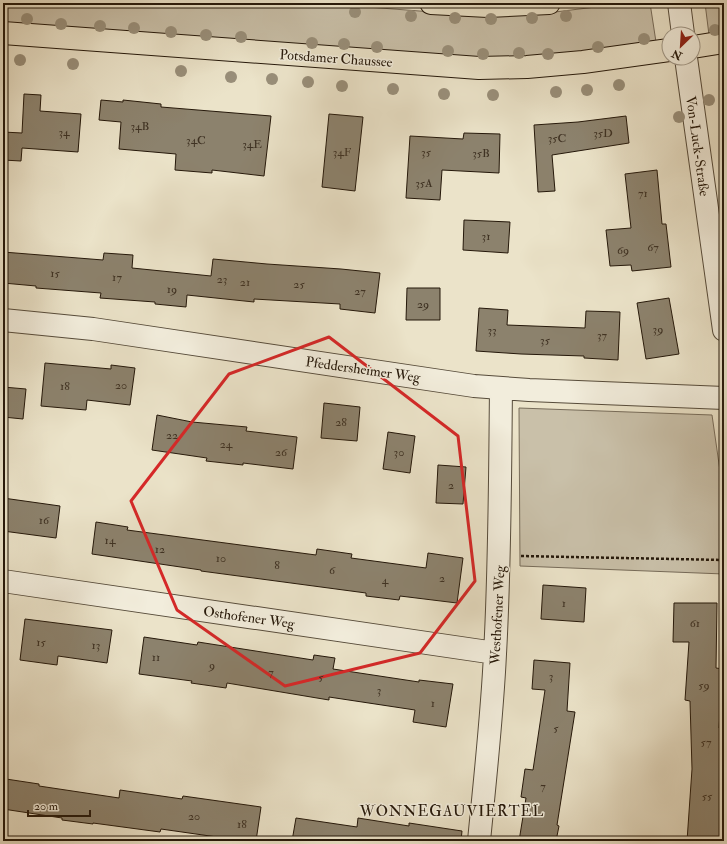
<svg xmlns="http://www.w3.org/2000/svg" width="727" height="844" font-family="'IM FELL Double Pica',serif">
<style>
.green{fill:#c9c0a9;stroke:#776c5a}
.building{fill:#8c826d;stroke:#25180a}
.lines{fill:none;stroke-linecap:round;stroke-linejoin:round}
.minor-casing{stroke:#564b3a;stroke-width:24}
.primary-casing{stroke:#25180a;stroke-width:24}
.path{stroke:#25180a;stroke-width:2.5;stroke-dasharray:3 2;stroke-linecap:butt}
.minor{stroke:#f2eddc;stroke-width:22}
.primary{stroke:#ebe3c9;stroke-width:22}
.tree{fill:#998f7a}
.marked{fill:none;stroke:#d62828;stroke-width:3;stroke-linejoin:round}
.labels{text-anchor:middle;stroke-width:3;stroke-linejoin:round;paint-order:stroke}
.number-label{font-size:12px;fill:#3f3223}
.street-label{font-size:14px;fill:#25180a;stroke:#f2eddc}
.neighbourhood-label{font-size:15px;letter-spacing:1px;fill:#25180a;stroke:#f2eddc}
</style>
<rect width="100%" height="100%" fill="#ebe3c9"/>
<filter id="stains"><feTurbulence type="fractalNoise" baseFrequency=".005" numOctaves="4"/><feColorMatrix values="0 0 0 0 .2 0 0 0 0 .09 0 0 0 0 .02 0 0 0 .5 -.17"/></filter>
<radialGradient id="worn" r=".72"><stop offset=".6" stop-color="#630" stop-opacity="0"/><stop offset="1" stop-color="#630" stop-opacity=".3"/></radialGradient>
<!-- green -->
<path class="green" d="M3 3H316L471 15 555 12 628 3H650L656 42 553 56 494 59 3 23Z
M705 3H724V33L709 35Z
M519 408 712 415 724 499V574L520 566Z"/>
<!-- building -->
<path class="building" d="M24 94 41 95 40 111 81 114 78 152 22 148 21 161 3 160V132L22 133Z
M101 100 123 102V100L161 104V107L271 116 264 176 212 170V173L175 170 176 154 119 149 121 122 99 120Z
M329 114 363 117 355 191 322 187Z
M626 116 629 143 552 155 555 191 538 192 534 125 578 122Z
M464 133 500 134 499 173 442 170 440 200 406 198 410 136 463 139Z
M657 170 662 224H666L671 267 632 271 631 265 610 266 606 230 631 228 625 174Z
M464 220 510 222 508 253 463 250Z
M3 252 103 260 104 253 133 255 132 268 211 276 213 259 267 264 341 269 380 273 375 313 340 309V304L254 299V302L187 295 186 307 155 304V302L100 298 101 293 36 288V286L3 283Z
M407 288H440V320H406Z
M669 298 679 354 646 359 637 303Z
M479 308 508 310 507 325 585 328 586 311 620 312 618 360 584 358V356L521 354 476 351Z
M45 363 111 369V365L135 368 130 405 87 400 86 410 41 406Z
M3 387 26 389 23 419 3 417Z
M324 403 360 407 357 441 321 438Z
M157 415 192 422 247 427 246 431 297 437 293 469 243 463V465L206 461 207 458 152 450Z
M388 432 415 436 410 473 383 469Z
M438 465 466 467 463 504 436 503Z
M3 498 60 506 56 538 3 531Z
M96 522 128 527 127 530 316 555 317 549 352 554 351 558 426 568 428 553 463 558 457 603 400 596 399 600 366 596V593L201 571V570L92 554Z
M543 585 586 588 584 622 541 619Z
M674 603H717L716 668 723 669 719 728H721L722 780H724L723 841H687L692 769 690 701 685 700 689 642H673Z
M25 619 112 630 107 663 58 656 57 665 20 660Z
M144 637 197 645 198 642 313 660 314 655 335 658 333 669 419 682V680L453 684 446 727 413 722 415 710 329 697V700L227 683 226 688 191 683 192 681 139 674Z
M534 660 570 663 567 711 575 712 557 825 559 826 556 841H519L526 798 521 797 525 769 533 770 545 690 532 689Z
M6 779 39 784V786L119 798 120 790 182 799 183 796 261 807 256 841H223L224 838 161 829 160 832 93 823V824L62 820V818L3 809V798Z
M296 818 357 827 358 818 409 826V823L462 831 461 841H292Z"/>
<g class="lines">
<defs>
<path id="minor" d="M679 3 683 34
M686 58 724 330
M3 320 93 329 474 386 529 390 724 398
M3 581 495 653
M479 841C485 779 492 717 495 654 500 565 500 476 501 388"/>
<path id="primary" d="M431 3 488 6 549 3
M3 33 479 68 527 67 583 62 669 50
M693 47 724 42"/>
</defs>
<!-- minor casing -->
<use href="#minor" class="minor-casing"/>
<!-- primary casing -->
<use href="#primary" class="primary-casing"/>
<!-- path -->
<path class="path" d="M521 556 724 560"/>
<!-- minor -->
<use href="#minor" class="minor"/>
<!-- primary -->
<use href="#primary" class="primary"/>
</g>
<!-- trees -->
<g class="tree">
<circle cx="355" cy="12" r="6"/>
<circle cx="411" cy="16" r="6"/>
<circle cx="566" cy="16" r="6"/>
<circle cx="455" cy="18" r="6"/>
<circle cx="532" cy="18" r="6"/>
<circle cx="27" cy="19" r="6"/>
<circle cx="491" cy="19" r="6"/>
<circle cx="61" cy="24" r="6"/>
<circle cx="100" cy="26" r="6"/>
<circle cx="134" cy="28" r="6"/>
<circle cx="715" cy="30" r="6"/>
<circle cx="171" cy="32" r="6"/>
<circle cx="206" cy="35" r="6"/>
<circle cx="241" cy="37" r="6"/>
<circle cx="644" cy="39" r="6"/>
<circle cx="312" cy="43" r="6"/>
<circle cx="344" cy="44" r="6"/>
<circle cx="377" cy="47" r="6"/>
<circle cx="598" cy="47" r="6"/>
<circle cx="448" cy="51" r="6"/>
<circle cx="519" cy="53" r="6"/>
<circle cx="483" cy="54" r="6"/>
<circle cx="548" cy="54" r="6"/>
<circle cx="20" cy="60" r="6"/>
<circle cx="73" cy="64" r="6"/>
<circle cx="181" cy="71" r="6"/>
<circle cx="231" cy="77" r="6"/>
<circle cx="272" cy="79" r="6"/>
<circle cx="308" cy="82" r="6"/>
<circle cx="619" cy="85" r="6"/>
<circle cx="342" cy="86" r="6"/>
<circle cx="393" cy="89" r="6"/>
<circle cx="587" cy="90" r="6"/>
<circle cx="556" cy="92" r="6"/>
<circle cx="444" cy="94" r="6"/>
<circle cx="493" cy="95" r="6"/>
<circle cx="709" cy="100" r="6"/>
<circle cx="679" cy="117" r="6"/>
</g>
<!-- marked area -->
<path class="marked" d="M329 337 458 436 475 581 420 653 285 686 177 610 131 501 229 374Z"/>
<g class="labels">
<!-- number labels -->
<g class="number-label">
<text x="140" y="130">34B</text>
<text x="64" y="136">34</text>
<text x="603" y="137">35D</text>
<text x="557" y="142">35C</text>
<text x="196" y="144">34C</text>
<text x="252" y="148">34E</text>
<text x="342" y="156">34F</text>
<text x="426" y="156">35</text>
<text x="481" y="157">35B</text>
<text x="424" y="187">35A</text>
<text x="643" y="197">71</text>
<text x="486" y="240">31</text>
<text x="653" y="251">67</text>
<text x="623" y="254">69</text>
<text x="55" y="277">15</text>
<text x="117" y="281">17</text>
<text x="222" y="283">23</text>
<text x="245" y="286">21</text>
<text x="299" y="288">25</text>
<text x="172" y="293">19</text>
<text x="360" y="295">27</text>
<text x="423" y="308">29</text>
<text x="658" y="333">39</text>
<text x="492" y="334">33</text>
<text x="602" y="339">37</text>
<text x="545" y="344">35</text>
<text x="121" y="389">20</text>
<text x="65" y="390">18</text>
<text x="341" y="426">28</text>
<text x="172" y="439">22</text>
<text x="226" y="448">24</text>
<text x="281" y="456">26</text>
<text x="399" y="456">30</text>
<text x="451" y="489">2</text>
<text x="44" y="524">16</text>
<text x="110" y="544">14</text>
<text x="160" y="553">12</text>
<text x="221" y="562">10</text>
<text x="277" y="569">8</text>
<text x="332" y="574">6</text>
<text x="442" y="582">2</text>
<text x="385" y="584">4</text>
<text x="564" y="607">1</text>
<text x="695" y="627">61</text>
<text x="41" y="646">15</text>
<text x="96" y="649">13</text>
<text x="156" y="661">11</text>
<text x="212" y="669">9</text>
<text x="271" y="676">7</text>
<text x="551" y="680">3</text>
<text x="321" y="681">5</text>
<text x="704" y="689">59</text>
<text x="379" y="694">3</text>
<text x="433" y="707">1</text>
<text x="556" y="732">5</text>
<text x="706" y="746">57</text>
<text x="543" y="790">7</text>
<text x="707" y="800">55</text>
<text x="194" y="820">20</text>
<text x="242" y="828">18</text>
</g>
<!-- street labels -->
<g class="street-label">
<text transform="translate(336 58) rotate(4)" y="5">Potsdamer Chaussee</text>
<text transform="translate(698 146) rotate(82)" y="5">Von-Luck-Straße</text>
<text transform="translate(363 369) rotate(8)" y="5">Pfeddersheimer Weg</text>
<text transform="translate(497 615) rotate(-87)" y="5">Westhofener Weg</text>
<text transform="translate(249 617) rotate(8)" y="5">Osthofener Weg</text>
</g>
<!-- neighbourhood labels -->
<g class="neighbourhood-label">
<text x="452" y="816">WONNEGAUVIERTEL</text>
</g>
</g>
<!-- margin -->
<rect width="727" height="844" fill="none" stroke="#ebe3c9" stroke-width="16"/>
<rect x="4" y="4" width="719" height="836" fill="none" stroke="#25180a" stroke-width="2"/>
<rect x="8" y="8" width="711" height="828" fill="none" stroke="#25180a"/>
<!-- north arrow -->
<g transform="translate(681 46) rotate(205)"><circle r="19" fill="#f2eddc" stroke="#a09888"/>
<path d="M0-3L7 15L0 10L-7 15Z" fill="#8f2418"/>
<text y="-6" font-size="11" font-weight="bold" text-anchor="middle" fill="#25180a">N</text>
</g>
<!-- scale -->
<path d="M28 810v6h62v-6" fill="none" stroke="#25180a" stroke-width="2"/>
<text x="34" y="810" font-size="12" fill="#25180a" stroke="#f2eddc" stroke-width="3" paint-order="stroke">20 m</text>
<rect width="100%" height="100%" filter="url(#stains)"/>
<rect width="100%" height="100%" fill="url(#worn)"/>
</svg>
